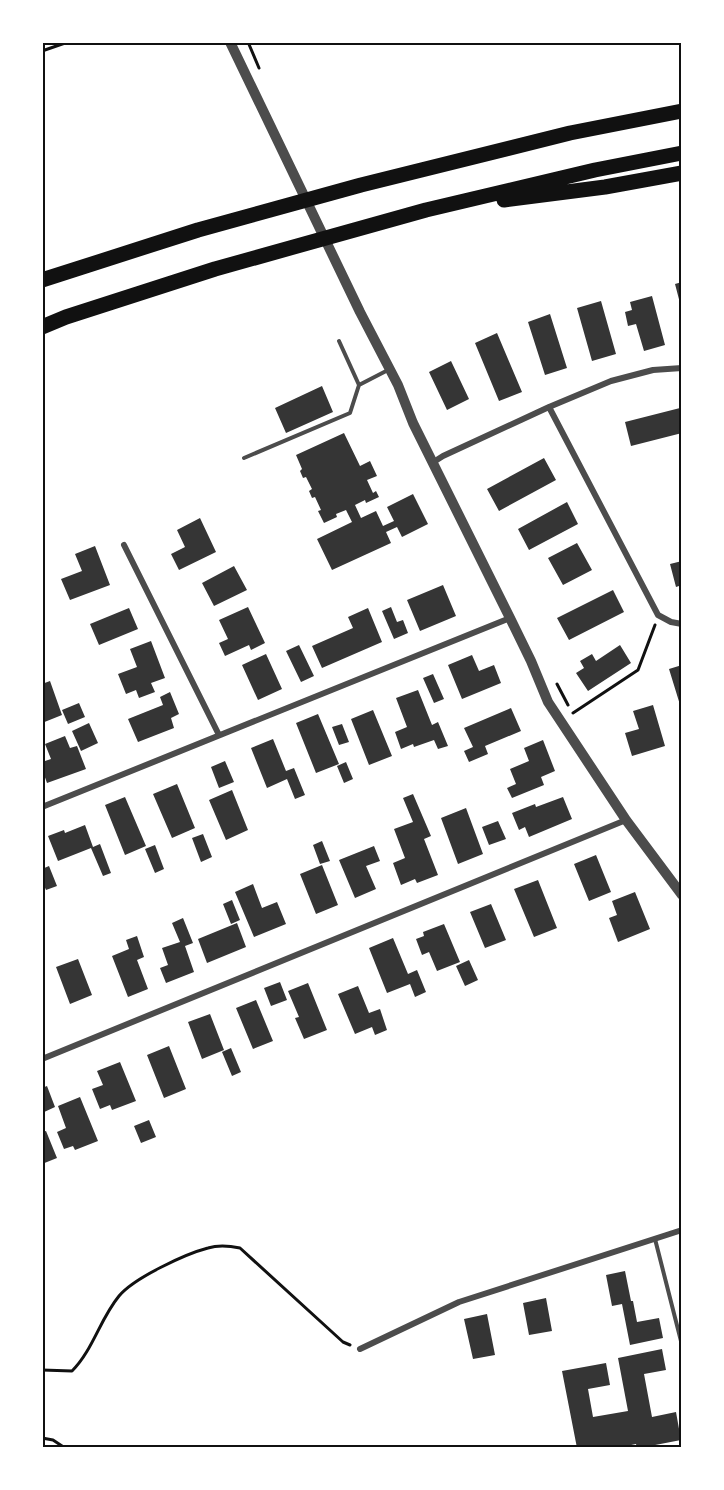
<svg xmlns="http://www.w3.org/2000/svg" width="724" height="1490" font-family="Manrope,sans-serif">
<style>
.building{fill:#353535}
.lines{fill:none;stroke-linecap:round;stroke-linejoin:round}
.path{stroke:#111;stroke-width:3}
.service{stroke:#4c4c4c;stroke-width:4}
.minor{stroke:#4c4c4c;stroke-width:6}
.tertiary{stroke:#4c4c4c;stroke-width:10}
.motorway{stroke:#111;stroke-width:15}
.neatline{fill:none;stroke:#111;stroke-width:2}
</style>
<rect width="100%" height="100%" fill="#fff"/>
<!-- building -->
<path class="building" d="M682 282V307H681L675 284Z
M652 296 665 345 644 351 636 324 628 326 625 312 632 310 630 302Z
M601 301 616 354 592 361 577 308Z
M550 314 567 368 545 375 528 322Z
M497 333 522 392 499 401 475 343Z
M451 361 469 399 447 410 429 372Z
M322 386 333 412 286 433 275 408Z
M680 408 682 414V433L631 446 625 422Z
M344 433 360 466 370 461 377 476 367 480 373 493 376 491 379 497 366 503 365 500 355 505 361 518 376 511 383 526 394 521 387 507 413 494 428 524 402 537 397 527 386 532 391 543 332 570 317 539 352 522 346 510 336 514 337 517 324 523 318 511 321 510 315 497 312 498 309 491 312 489 306 477 303 478 300 471 302 469 296 455Z
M544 458 556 480 499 511 487 489Z
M567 502 578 524 529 550 518 529Z
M200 518 216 552 179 570 171 554 185 547 177 530Z
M577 543 592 570 563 585 548 558Z
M95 546 110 585 70 600 61 579 82 571 75 554Z
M682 561V585L676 587 670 564Z
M234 566 247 590 214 606 202 583Z
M443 585 456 616 420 631 407 600Z
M613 590 624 612 569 640 557 618Z
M248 607 265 643 251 650 249 645 225 656 219 643 228 639 219 620Z
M391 607 397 622 403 620 408 633 394 639 382 611Z
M129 608 138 629 99 645 90 624Z
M368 608 382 642 322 668 312 646 353 628 348 617Z
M151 641 165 678 151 683 155 692 139 698 136 690 126 694 118 674 137 667 130 649Z
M299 645 314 676 301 682 286 651Z
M620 645 631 663 588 691 576 673 584 668 580 661 592 654 596 661Z
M266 654 282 689 258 700 242 665Z
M472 655 479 671 494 665 501 683 462 699 448 665Z
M682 665V708H681L669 669Z
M433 674 444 699 434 703 423 678Z
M50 681 62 715 42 723V684Z
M418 690 432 725 438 722 448 746 438 749 434 740 414 747 413 744 401 749 395 732 407 727 396 698Z
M170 692 179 714 171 718 174 728 138 742 128 719 163 705 160 697Z
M79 703 85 717 68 724 62 710Z
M653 705 665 746 632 756 625 733 639 729 633 711Z
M511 708 521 731 485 746 488 754 469 762 464 751 473 747 464 728Z
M373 710 392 756 369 765 351 719Z
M318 714 339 764 316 773 296 723Z
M89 723 98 743 81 751 72 731Z
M342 724 349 742 339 745 332 727Z
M65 736 70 748 77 746 86 769 47 783 42 769V762L51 759 45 744Z
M273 739 286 771 294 768 305 795 295 799 287 779 267 788 251 748Z
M543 740 555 771 541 777 544 785 512 798 507 788 516 784 510 769 529 761 524 748Z
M225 761 234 782 219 788 211 767Z
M346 762 353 779 344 783 337 766Z
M177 784 195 828 172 838 153 794Z
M232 790 248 830 226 840 209 800Z
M413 794 431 836 424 839 438 875 417 883 415 879 401 885 393 863 405 858 394 829 413 822 403 798Z
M125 797 146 846 125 855 105 805Z
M563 797 572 819 529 837 525 827 519 830 512 813 535 804 536 807Z
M466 808 483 854 458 864 441 818Z
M498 821 506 839 489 845 482 827Z
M85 825 93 847 100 844 111 873 103 876 91 848 58 861 48 836 64 830 65 833Z
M203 834 212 857 201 862 192 838Z
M322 841 330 861 320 864 313 845Z
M155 845 164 869 155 873 145 849Z
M374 846 380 861 366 866 376 889 355 898 339 860Z
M596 855 611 892 589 901 574 864Z
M322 865 338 905 316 914 300 874Z
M49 866 57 886 46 890 42 881V869Z
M538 880 557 928 534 937 514 889Z
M253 884 262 908 277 902 286 924 254 937 235 892Z
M635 892 650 929 618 942 609 918 617 915 612 901Z
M232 900 240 920 231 924 223 904Z
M491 904 506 940 485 948 470 912Z
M183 918 193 943 185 946 194 972 166 983 160 968 168 965 162 948 180 942 172 923Z
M237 923 246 947 207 963 198 939Z
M444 924 460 962 437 971 429 952 422 955 416 939 424 936 423 932Z
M137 936 144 957 137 960 148 989 128 997 112 956 129 949 126 940Z
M393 938 408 974 417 970 426 992 415 997 410 984 387 993 369 948Z
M78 959 92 995 70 1004 56 967Z
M469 960 478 980 465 986 456 966Z
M280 982 287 1000 271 1006 264 988Z
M308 983 327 1030 304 1039 295 1018 299 1017 288 991Z
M358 986 369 1013 380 1009 387 1030 375 1035 372 1027 355 1034 338 994Z
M256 1000 273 1041 253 1049 236 1008Z
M210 1014 224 1050 202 1059 188 1022Z
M169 1046 186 1089 164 1098 147 1055Z
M231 1048 241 1072 232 1076 222 1052Z
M120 1062 136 1101 112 1110 110 1105 100 1109 92 1089 103 1085 97 1071Z
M47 1086 55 1107 42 1113V1088Z
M80 1097 98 1141 75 1150 73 1146 64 1149 57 1132 66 1128 58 1106Z
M149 1120 156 1137 141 1143 134 1126Z
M46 1131 57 1158 42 1164V1132Z
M625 1271 631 1301H633L637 1322 659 1318 663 1338 630 1345 622 1304 612 1306 606 1275Z
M546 1298 552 1331 529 1335 523 1303Z
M487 1314 495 1355 473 1359 464 1319Z
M662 1349 666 1370 644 1374 652 1417 676 1412 681 1440 650 1446V1448H637L636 1444 617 1448H577L562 1371 606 1363 610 1385 588 1389 593 1417 628 1411 618 1358Z"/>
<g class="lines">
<!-- path -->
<path class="path" d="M248 42 259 68
M42 51 68 42
M557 684 568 705
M573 713 638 670 655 625
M42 1370 72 1371C93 1350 100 1319 119 1296 134 1278 185 1254 208 1248 218 1245 230 1246 240 1248L343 1342 350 1345
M42 1438 53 1440 65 1448"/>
<!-- service -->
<path class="service" d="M339 341 359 385
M244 458 350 413 359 385 390 369
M655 1239 682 1345"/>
<!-- minor -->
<path class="minor" d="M549 407 658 615 671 622 682 624
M432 463 443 456 549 407 611 381 653 370 682 368
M124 545 219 735
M42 807 510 618
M42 1059 626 820
M360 1349 459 1302 682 1230"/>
<!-- tertiary -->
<path class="tertiary" d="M230 42 360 312 398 385 413 423 510 618 531 661 548 702 626 820 682 895"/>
<!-- motorway -->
<path class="motorway" d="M504 200 605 187 682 173
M42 280 198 230 361 185 570 133 682 111
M42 327 66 317 215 269 426 210 595 170 682 153"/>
</g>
<!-- border -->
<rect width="724" height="1490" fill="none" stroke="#ffffff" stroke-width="87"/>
<rect x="44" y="44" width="636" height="1402" class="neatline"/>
</svg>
